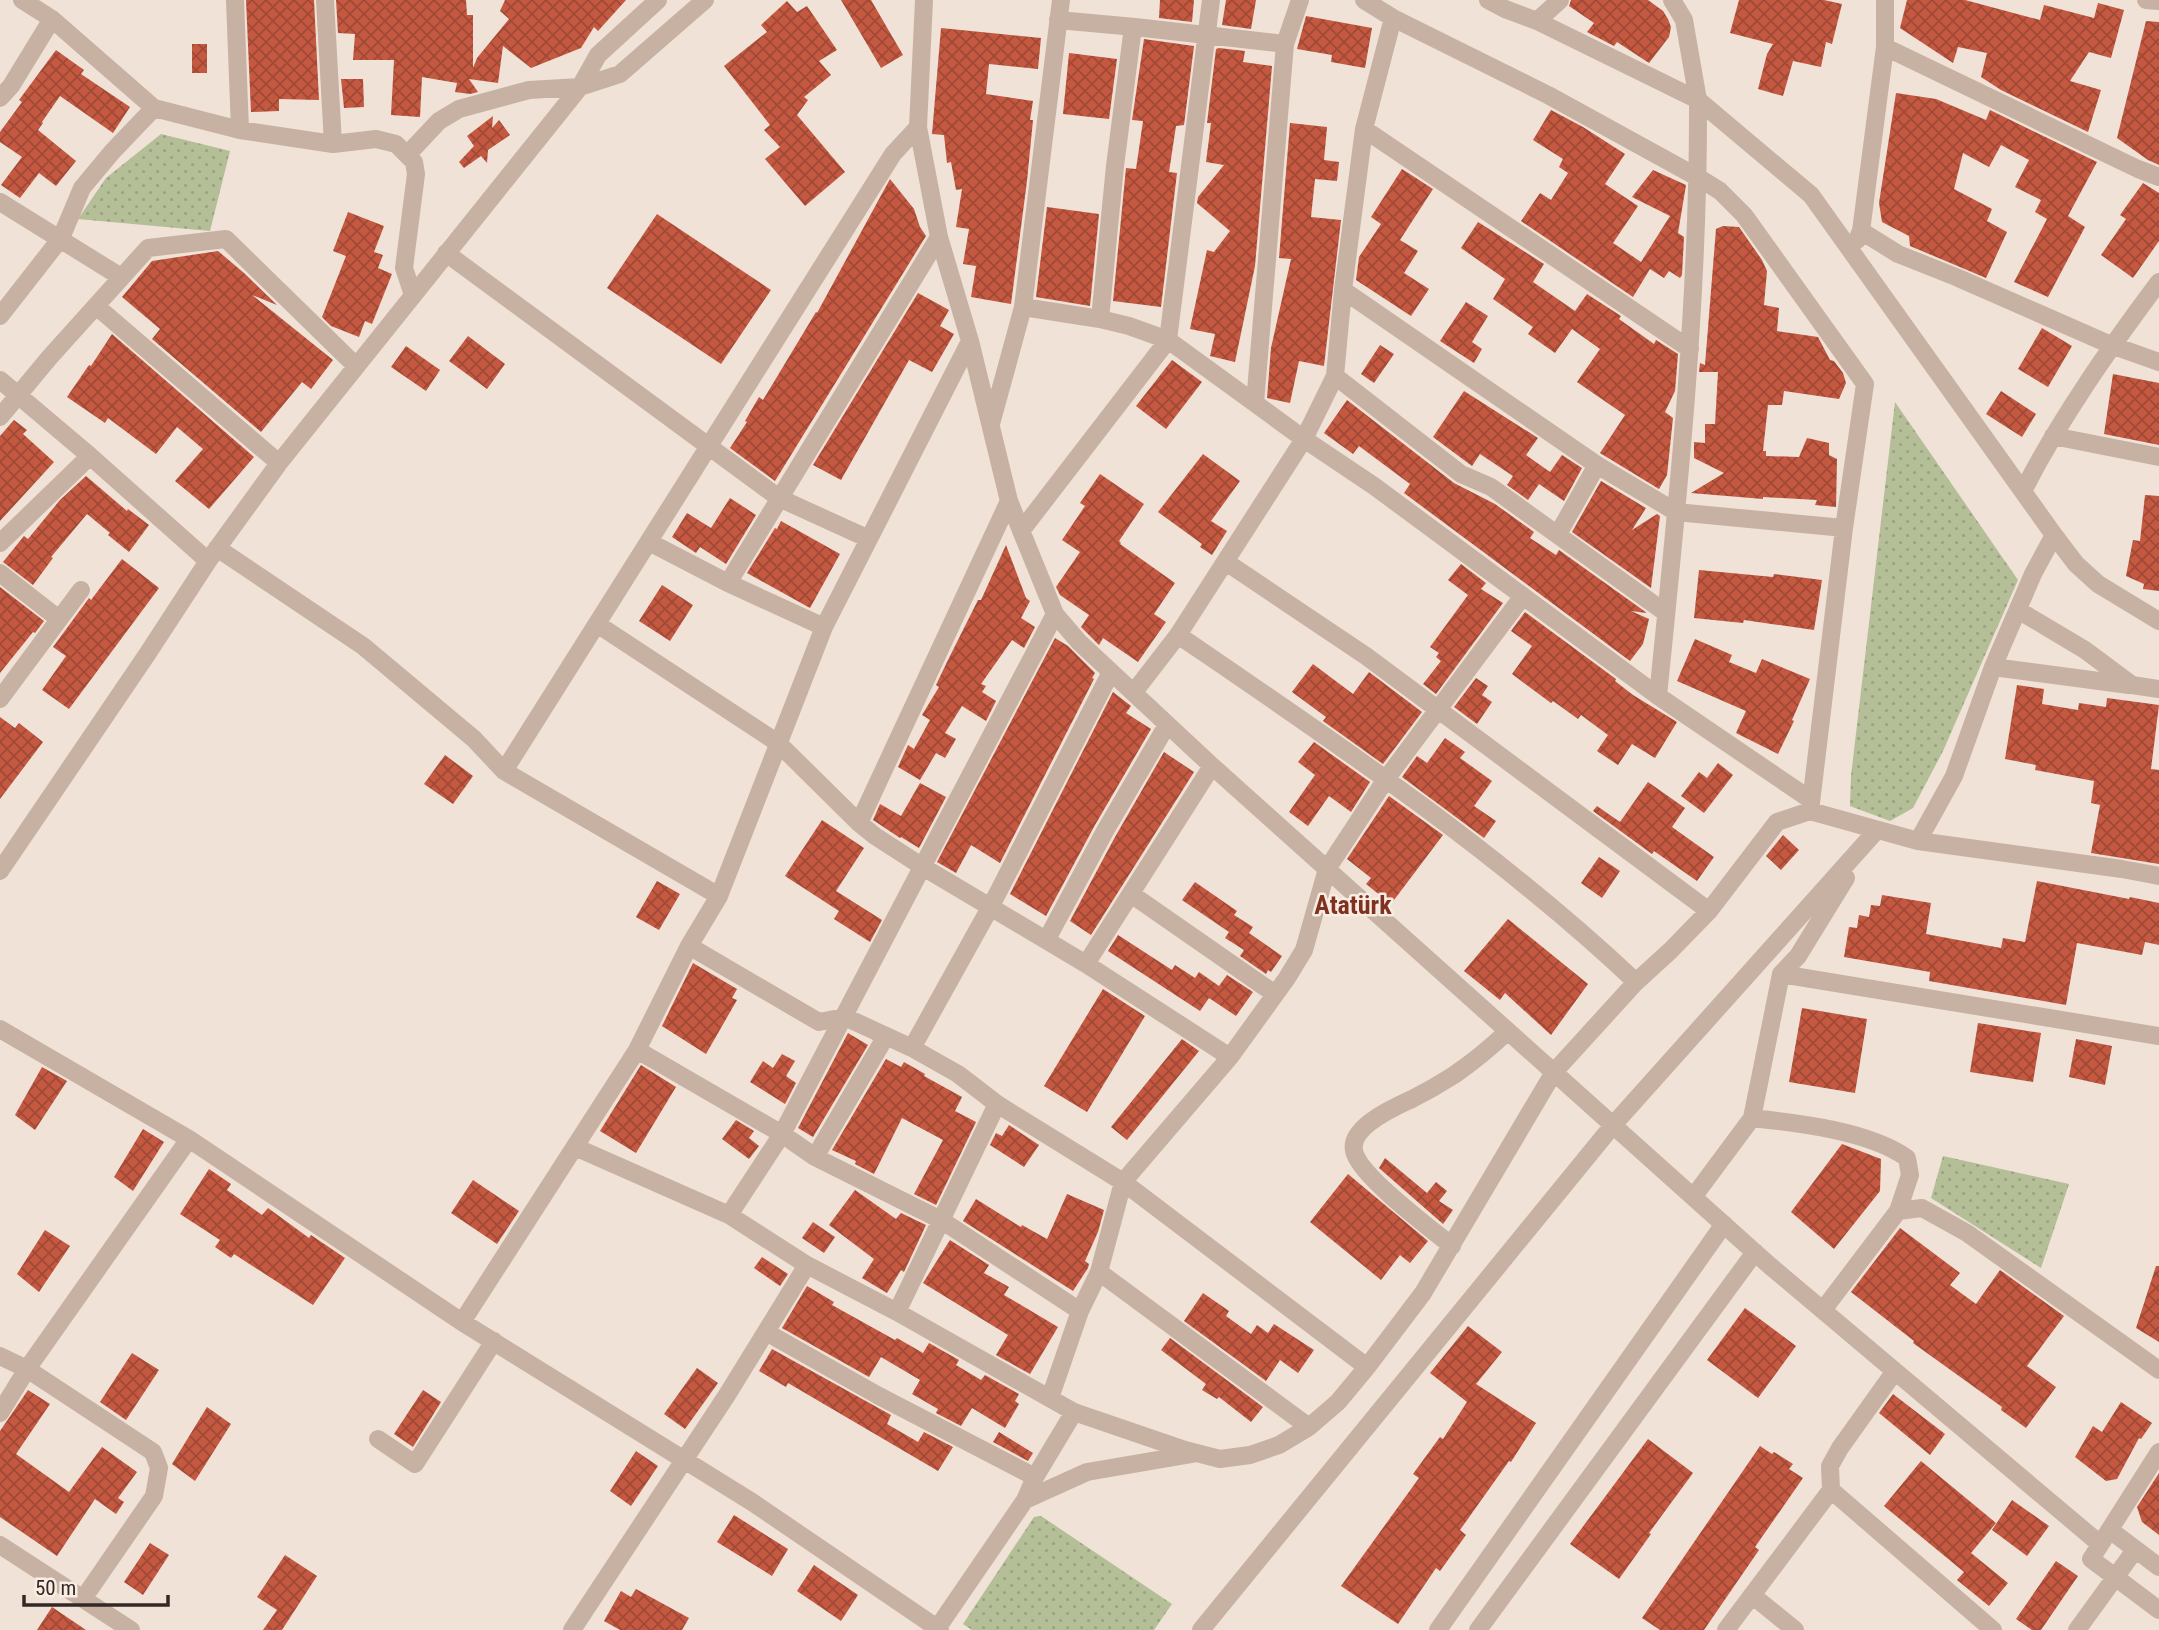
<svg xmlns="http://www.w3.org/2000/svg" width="2159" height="1630" font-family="'Roboto Condensed',sans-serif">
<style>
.park{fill:url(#park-dots)}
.building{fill:url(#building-cross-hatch)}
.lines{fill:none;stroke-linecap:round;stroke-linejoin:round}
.minor{stroke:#c7b1a3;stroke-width:18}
.labels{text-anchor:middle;stroke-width:5;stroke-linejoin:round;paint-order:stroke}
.district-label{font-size:26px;font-weight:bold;fill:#803120;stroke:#f8ede3}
</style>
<defs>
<pattern id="park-dots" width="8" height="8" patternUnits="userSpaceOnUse" patternTransform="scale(1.75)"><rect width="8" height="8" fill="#b4be97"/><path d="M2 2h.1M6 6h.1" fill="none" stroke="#9ba382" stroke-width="1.8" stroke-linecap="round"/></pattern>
<pattern id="building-cross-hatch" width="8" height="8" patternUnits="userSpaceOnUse" patternTransform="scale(1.75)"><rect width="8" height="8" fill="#c45841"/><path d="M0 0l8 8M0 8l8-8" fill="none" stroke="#a04936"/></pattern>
</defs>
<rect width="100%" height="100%" fill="#f0e2d7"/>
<!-- park -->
<path class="park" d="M161 134 230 151 210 231 78 219 106 178Z
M1895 402 2018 580 1943 751 1913 808 1890 821 1850 806 1851 776Z
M1943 1156 2069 1184 2041 1268 1931 1198Z
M1041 1516 1172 1604 1154 1630H972L963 1624 1034 1517Z"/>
<!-- building -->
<path class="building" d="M246 0H314L319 100 279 99V111L251 112Z
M336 0H466L467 15H473V68L477 58 509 19 500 11 505 0H626L598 31 594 27 581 48 531 68 503 46 498 83 469 79 478 92 470 94 455 92 457 83 422 77 420 117 391 115 394 60H353L355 34 338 33Z
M841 0H871L903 55 881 68Z
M1160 0H1194L1192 22 1159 18Z
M1226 0H1256L1251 29 1222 25Z
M1571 0H1648L1663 11 1668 19 1671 27 1669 37 1649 63 1617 42 1614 46 1587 32 1594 23 1569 6Z
M1739 0H1824L1842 4 1832 44 1826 42 1821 67 1793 61 1783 96 1758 89 1767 54 1773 44 1730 33Z
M1907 0H1965L2040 20 2044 5 2094 18 2098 3 2124 10 2111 58 2089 52 2070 81 2101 90 2088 132 2001 90 1981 77 1987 53 1958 47 1953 63 1900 28Z
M787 1 797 12 807 6 837 50 819 61 831 75 804 97 808 100 797 115 845 172 805 206 765 159 780 147 764 130 770 125 724 66 767 32 761 25Z
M1306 16 1372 28 1365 68 1331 62 1332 55 1297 49Z
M2146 21 2159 22V165L2148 160 2117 138Z
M941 28 1041 38 1038 69 989 64 986 94 1033 101 1030 120H1033L1027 181 1011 304 971 297 976 266 963 264 969 229 956 227 962 189 956 190 951 162 947 163 944 135 932 134Z
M1144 39 1194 46 1184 125 1176 126 1169 172 1177 173 1161 307 1113 301 1126 168 1136 169 1143 121 1132 120Z
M192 44H207V73H192Z
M1219 48 1245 51 1243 62 1272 66 1255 266 1235 362 1210 356 1215 334 1190 329 1207 250 1214 252 1230 231 1197 203 1198 197 1224 165 1206 162 1211 123H1207L1216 49Z
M56 50 84 70 81 74 130 107 113 133 60 96 42 122 43 123 38 130 76 161 56 186 39 173 20 198 1 185 22 157 0 142V132L22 102 19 100Z
M1069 53 1117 59 1109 119 1063 114Z
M341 79H363L364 107 344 108Z
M1896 93 1936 99 1986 120 1990 110 2097 162 2068 216 2085 227 2048 297 2014 282 2047 219 2035 212 2041 200 2015 187 2029 160 2001 145 1989 167 1963 153 1954 189 1992 209 1987 221 2007 232 1986 278 1910 246 1909 236 1882 222 1879 203Z
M1551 110 1583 127 1625 154 1605 184 1638 206 1613 243 1641 262 1670 216 1632 197 1653 170 1686 185 1678 233 1684 237 1682 275 1680 278 1669 271 1664 278 1650 269 1633 297 1521 221 1540 193 1551 200 1568 173 1559 167 1563 159 1533 140Z
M493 116 492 128 499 120 510 135 488 150 487 163 481 156 464 168 459 162 474 146 467 136Z
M1290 123 1327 127 1324 160 1339 162 1337 181 1315 179 1311 217 1341 220 1324 366 1299 361 1290 403 1267 398 1271 348 1291 259 1279 258Z
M1402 169 1433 189 1400 240 1418 251 1404 273 1429 289 1411 316 1356 280 1359 257 1381 224 1371 217Z
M890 179 914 209 920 227 926 236 775 481 730 448 747 422 745 421 759 397 763 400 816 312 817 313Z
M2143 183 2159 193V241L2133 278 2101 255 2126 219 2120 215Z
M1047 207 1099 214 1090 306 1036 297Z
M348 212 384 226 374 252 383 255 378 268 392 274 372 324 365 321 359 337 331 326 322 317 346 256 333 251Z
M657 214 771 290 721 364 607 288Z
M1478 222 1544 264 1533 282 1575 311 1587 294 1621 316 1619 319 1654 344 1656 340 1678 354 1675 391 1665 412 1673 418 1667 475 1659 489 1600 453 1625 415 1577 382 1600 349 1572 329 1555 353 1528 334 1533 327 1493 299 1505 279 1461 248Z
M1723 226 1739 227 1762 260 1767 271 1764 305 1779 308 1777 331 1818 337 1830 360 1834 361 1843 373 1846 383 1839 399 1784 391 1782 405H1768L1763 451H1766V456L1799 457 1807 438 1829 443V455L1837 459 1836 507 1815 505 1817 500 1763 497V499L1691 493 1724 473 1694 458V442L1705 443V424H1715L1718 372H1699L1700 363 1705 365 1716 229Z
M218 251 244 273 277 305 252 295 333 360 311 389 302 382 261 432 152 339 160 329 122 297 152 261Z
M918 293 949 310 940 326 954 334 932 372 909 360 841 480 813 465Z
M1466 302 1488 316 1472 342 1482 349 1474 363 1440 341Z
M2042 328 2072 346 2048 387 2018 369Z
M112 334 254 457 209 509 175 481 203 449 177 427 156 454 108 418 105 423 67 397 89 365 91 366Z
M468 336 505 364 487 389 449 361Z
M1380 345 1394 354 1374 383 1361 374Z
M406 346 440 370 426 391 391 367Z
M1172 360 1202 382 1166 429 1136 406Z
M2113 374 2159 383V445L2104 434Z
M1464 391 1538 438 1526 455 1550 472 1562 455 1582 468 1564 501 1539 484 1528 500 1507 485 1513 476 1480 454 1472 466 1433 437Z
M2001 391 2036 414 2022 437 1986 414Z
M1347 400 1454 483 1495 504 1534 532 1530 538 1556 555 1559 550 1647 613 1631 611 1649 619 1643 644 1630 661 1404 493 1410 484 1359 446 1353 454 1324 433Z
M14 420 27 430 23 434 54 462 0 521V436Z
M1203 454 1240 481 1211 521 1227 531 1212 555 1200 547 1202 544 1158 512Z
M1100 474 1144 504 1119 541 1121 543 1120 544 1175 583 1154 614 1166 622 1138 662 1103 638 1099 645 1081 627 1089 615 1060 595 1056 587 1080 552 1062 540 1085 506 1080 503Z
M86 476 127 511 128 509 149 525 129 552 108 535 110 533 87 514 51 557 53 558 33 585 3 562 24 536 28 539 60 500Z
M1601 481 1646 508 1632 530 1657 514 1660 516 1651 588 1572 532Z
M2145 495 2159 496V591L2143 589 2144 584 2126 576 2133 540 2140 541Z
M730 498 756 515 726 564 700 547 696 553 672 537 687 513 711 528Z
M781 521 840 554 810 608 747 573 775 528 777 529Z
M1006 545 1026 598 1030 601 1021 618 1035 627 1024 648 1012 640 981 684 986 686 982 692 996 701 986 721 962 706 945 733 956 739 945 758 936 753 920 780 898 767 908 745 914 749 930 720 922 715 939 687 936 685 947 662 978 600H981Z
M122 559 159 588 69 709 42 690 66 656 53 647 89 598 91 600Z
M1461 564 1486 583 1481 589 1503 603 1436 694 1423 684 1441 661 1436 657 1439 653 1430 647 1468 595 1448 580Z
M1699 570 1773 577 1774 574 1822 580 1814 630 1744 620 1743 623 1694 618Z
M662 585 693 605 670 641 639 621Z
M0 587 44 621 35 633 33 632 0 673Z
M1525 612 1616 679 1615 681 1633 695 1677 722 1655 758 1632 744 1618 765 1597 751 1608 735 1581 715 1578 719 1553 701 1551 703 1512 674 1532 646 1511 631Z
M1055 638 1068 646 1095 673 1092 678 1094 679 1000 863 971 845 956 873 937 862Z
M1695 639 1732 655 1729 662 1756 673 1762 659 1810 679 1792 720 1794 721 1778 754 1736 733 1746 711 1677 681Z
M1313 664 1353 694 1369 672 1422 712 1383 764 1323 721 1326 717 1292 692Z
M1476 678 1488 686 1482 695 1492 702 1477 724 1454 707Z
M2017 685 2044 689 2042 704 2078 710 2079 703 2106 707 2107 698 2159 705 2151 769 2159 770V864L2091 853 2100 805 2091 803 2094 781 2035 770 2036 765 2005 759Z
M1113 692 1131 706 1126 713 1151 729 1095 825 1046 916 1010 894Z
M0 717 15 728 19 723 43 742 0 799Z
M1445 738 1465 752 1460 758 1492 781 1474 806 1496 821 1484 838 1402 777 1417 756 1427 763Z
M1314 742 1370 782 1351 812 1329 796 1308 826 1289 812 1315 775 1298 762Z
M1164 752 1194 772 1091 935 1070 921 1115 837Z
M445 755 473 776 453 804 424 784Z
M1718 763 1733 775 1704 813 1681 796 1699 772 1707 778Z
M1648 782 1685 808 1672 827 1714 857 1697 881 1654 851 1652 854 1593 811 1597 806 1620 822Z
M920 783 946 797 919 848 901 837 900 838 873 820 880 804 901 816Z
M1389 796 1443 835 1391 904 1366 884 1371 878 1347 859Z
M822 820 864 848 836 891 882 920 870 942 834 919 839 911 785 876Z
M1783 835 1799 850 1781 870 1766 856Z
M1599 857 1620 871 1602 898 1581 883Z
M657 881 680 894 659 930 636 917Z
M2037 881 2129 899 2130 897 2159 903V945L2145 942 2142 955 2077 943 2066 1005 1929 981 1930 972 1844 957 1849 927 1857 928 1859 915 1869 917 1871 905 1880 906 1882 895 1931 903 1926 934 2001 948 2003 938 2025 942Z
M1195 882 1237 911 1234 915 1253 927 1249 933 1282 956 1271 972 1268 970 1266 974 1240 956 1244 950 1225 938 1229 932 1182 900Z
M1508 919 1588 984 1551 1035 1505 993 1500 1000 1464 971Z
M1118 935 1172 970 1175 965 1195 978 1199 972 1219 986 1227 975 1253 992 1236 1016 1209 998 1200 1011 1108 951Z
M693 963 737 989 732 998 737 1000 706 1054 662 1026Z
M1103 989 1145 1016 1087 1112 1044 1086Z
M1802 1008 1867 1019 1855 1093 1789 1082Z
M1978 1023 2041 1033 2033 1082 1970 1072Z
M848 1033 868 1045 813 1137 798 1128Z
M1182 1039 1199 1051 1127 1140 1111 1127Z
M2076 1039 2112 1046 2105 1085 2069 1077Z
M782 1054 795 1061 786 1076 796 1083 785 1104 750 1082 763 1061 773 1068Z
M886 1059 901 1067 904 1062 925 1074 924 1076 962 1097 955 1111 976 1122 936 1205 914 1194 943 1140 902 1118 874 1174 855 1164 856 1161 832 1150Z
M641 1065 676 1087 636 1153 600 1131Z
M42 1067 67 1081 35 1130 15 1115Z
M736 1120 754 1131 749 1138 759 1146 749 1159 722 1139Z
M1009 1125 1039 1145 1024 1167 990 1145 996 1133 1002 1136Z
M143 1129 164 1142 133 1191 114 1177Z
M1842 1144 1881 1159 1880 1191 1834 1249 1791 1212Z
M1385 1158 1427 1193 1436 1182 1447 1191 1439 1201 1453 1210 1443 1224 1379 1168Z
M209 1169 231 1184 227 1190 262 1215 268 1208 309 1238 311 1235 345 1258 313 1305 234 1254 231 1258 215 1247 220 1240 180 1214Z
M1348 1174 1428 1241 1410 1263 1400 1255 1381 1280 1310 1222Z
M473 1180 519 1211 497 1244 451 1213Z
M855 1190 896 1219 901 1213 926 1225 904 1272 901 1270 887 1293 862 1278 874 1259 829 1225Z
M1067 1194 1104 1210 1098 1232 1085 1261 1089 1264 1088 1268 1073 1291 963 1221 976 1199 1021 1227 1022 1225 1047 1239Z
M813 1222 835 1237 824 1253 802 1238Z
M1900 1228 1960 1273 1950 1285 1976 1304 2000 1270 2064 1316 2027 1366 2056 1387 2026 1428 2001 1410 2002 1407 1913 1343 1914 1341 1851 1292Z
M45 1230 70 1246 39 1292 17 1274Z
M950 1240 989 1265 984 1273 1009 1287 1004 1295 1058 1327 1030 1374 996 1355 1008 1335 923 1283Z
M762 1257 788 1274 780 1286 754 1268Z
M2156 1266H2159V1342L2136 1328Z
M807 1286 834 1302 832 1305 895 1340 897 1338 923 1353 929 1343 959 1360 956 1365 981 1380 985 1375 1019 1394 1015 1401 1019 1404 1005 1428 972 1408 961 1426 936 1413 938 1409 912 1394 920 1380 881 1357 869 1377 782 1328Z
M1203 1293 1229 1311 1226 1316 1251 1334 1257 1325 1268 1333 1274 1324 1314 1350 1298 1373 1280 1360 1266 1381 1184 1321Z
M1745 1308 1796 1346 1758 1398 1707 1360Z
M1468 1326 1502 1352 1476 1384 1536 1423 1511 1462 1509 1461 1460 1530 1466 1535 1440 1571 1436 1568 1398 1624 1341 1586 1419 1478 1413 1474 1440 1437 1443 1439 1467 1402 1430 1373Z
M1170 1338 1263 1407 1251 1422 1219 1397 1217 1399 1202 1390 1206 1384 1161 1350Z
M772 1349 891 1415 887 1424 918 1442 924 1432 953 1447 938 1471 788 1383 786 1387 759 1371Z
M132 1353 159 1370 126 1420 100 1402Z
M697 1368 718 1383 685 1429 664 1414Z
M28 1390 50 1404 16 1454 69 1492 102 1447 137 1472 118 1498 124 1502 116 1514 95 1499 57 1556 0 1517V1431Z
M423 1390 441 1402 413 1447 394 1434Z
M1893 1394 1945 1434 1930 1455 1879 1413Z
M2121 1402 2152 1423 2141 1439 2139 1438 2117 1479 2106 1481 2075 1457 2093 1426 2102 1432Z
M207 1407 231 1424 195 1481 172 1464Z
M999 1432 1033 1453 1028 1461 993 1442Z
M1648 1439 1693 1473 1649 1533 1651 1534 1619 1579 1570 1544Z
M1760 1446 1772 1454 1774 1452 1793 1464 1789 1469 1803 1478 1755 1547 1759 1550 1704 1630H1660L1642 1618Z
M636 1451 658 1466 631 1506 610 1491Z
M1921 1461 1996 1523 1971 1553 2008 1583 1989 1606 1957 1580 1964 1572 1884 1506Z
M2159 1473V1535L2142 1522 2137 1507Z
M2012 1500 2049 1526 2027 1556 1992 1530Z
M734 1515 788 1549 772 1576 717 1542Z
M150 1543 169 1555 143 1595 124 1582Z
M285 1555 317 1576 282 1630H263L277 1610 257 1597Z
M2056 1561 2078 1576 2041 1630H2032L2016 1619Z
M814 1565 858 1595 841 1621 797 1591Z
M636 1589 689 1618 682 1630H620L604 1621 621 1591 631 1597Z
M52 1607 86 1630H37Z"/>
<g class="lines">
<!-- minor -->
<path class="minor" d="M22 0 52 19 154 108 240 130 333 144 376 139 396 144 414 162 416 174 404 268 413 295
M235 0 240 130
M325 0 333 144
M924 0 918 127 939 237 970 341 1009 501 1055 614 1079 642 1212 766 1769 1265 2100 1544
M1364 0 1393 18 1548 95 1699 178 1720 191 1744 215 1865 384 1844 528 1810 811
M1488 0 1505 9 1537 21 1698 100C1699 299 1678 498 1658 696
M1672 0 1684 20 1698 100 1811 195 2054 535 2076 564 2098 584 2159 621
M2146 0 2159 1
M1058 20 1135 27 1285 44
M1537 21 1560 0
M1885 47 2138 169 2159 177
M0 98 11 86 52 19
M1364 129 1690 349
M407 155 439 121 459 109 529 90 580 87 620 74 705 0
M0 202 121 277
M1861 231 1898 254 1956 277 2111 345 2159 362
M1857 240 1861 231 1885 47V0
M446 253 779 498 869 539
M1343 290 1597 465 1676 512 1844 528
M96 306 279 463
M1023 307 1100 319 1129 326 1168 340 1304 439 1374 486 1658 696 1811 800
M0 316 61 238 82 188 112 152 154 108
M1100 319 1115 166 1133 27
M1335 376 1461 474 1491 487 1666 613
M0 380 90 456 208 561
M1255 403 1285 44 1300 0
M0 417 49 358 148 248 226 239 356 366
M991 424 1023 307 1061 0
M2053 436 2159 457
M2023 491C2061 417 2109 349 2159 282
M1021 531 1168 340 1211 0
M1558 534 1597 465
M649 542 728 583 824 627
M0 543 90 456
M217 548 363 646 474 739 504 771 719 896
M1226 562 1366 656 1709 911
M0 573 59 619
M728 583 939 237
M2018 610 2085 650 2132 685 2159 689
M597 624 778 743 859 823 875 836 923 867 1086 964 1230 1057
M1178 635C1336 743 1496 850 1636 982
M1993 667 2129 685
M1134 692 1178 635 1304 439 1335 376 1343 290 1364 129 1393 18
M0 699 81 590
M504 771 893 154 918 127
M859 823 1009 501
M1918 841 1954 776 1993 667 2033 574 2054 535
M0 871 148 653 208 561 279 463 580 87 598 55 658 0
M1131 894 1275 994
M1047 939 1105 831 1167 725
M689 946 819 1022 845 1017 912 1048 958 1074 997 1104 1123 1182 1367 1367
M1086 964 1212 766
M1781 974 2159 1036
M0 1029 189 1139 462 1322 752 1502 940 1630
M912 1048 991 906 1111 672
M637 1050 782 1134 815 1157 941 1220 1080 1311
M1752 1118C1799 1123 1869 1131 1907 1158L1910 1175 1898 1211
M575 1147 729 1215 807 1265 897 1312 1074 1412 1185 1450 1220 1459 1250 1455 1279 1445 1309 1427 1338 1402 1367 1367 1423 1293 1554 1072 1636 982 1670 951 1709 911 1777 822 1810 811 1918 841 2122 869 2159 876
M815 1157 886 1036
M1694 1196 1752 1118 1781 974 1798 956 1846 878
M729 1215 782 1134 1055 614
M1452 1246C1430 1228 1363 1178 1355 1154 1345 1128 1395 1107 1412 1099 1426 1092 1440 1084 1454 1075 1473 1062 1491 1047 1508 1031
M1099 1272 1309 1427
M1823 1310 1898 1211 1922 1208 1967 1233 2159 1370
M897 1312 997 1104
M462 1322 637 1050 689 946 719 896 824 627 970 341
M766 1332 879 1396 1035 1477
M0 1356 27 1369 153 1452 159 1468 154 1496 83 1599
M1895 1371 1840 1448 1830 1466 1831 1490 1993 1630
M1050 1398 1080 1311 1099 1272 1123 1182 1230 1057 1287 978 1304 950 1327 869 1386 779 1523 596
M0 1413 27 1369 189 1139
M378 1439 415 1464 494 1341
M2159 1452 2091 1559 2159 1610
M1025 1500 1087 1472 1192 1454
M2110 1530 2159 1567
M0 1545 131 1630
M1752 1595 1795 1630
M572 1630 727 1395 807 1265
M936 1630 1025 1500 1035 1477 1074 1412
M1201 1630 1614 1124 1877 830
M1438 1630 1724 1224
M1478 1630 1755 1252
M1726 1630 1831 1490
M2077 1630 2135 1550"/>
</g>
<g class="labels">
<!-- district labels -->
<g class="district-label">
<text x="1353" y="914">Atatürk</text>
</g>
</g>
<!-- scale -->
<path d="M24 1595v10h144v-10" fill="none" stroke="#332825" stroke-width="3.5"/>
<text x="35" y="1595" font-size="21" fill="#332825" stroke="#f8ede3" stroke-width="5" paint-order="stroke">50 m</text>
</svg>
